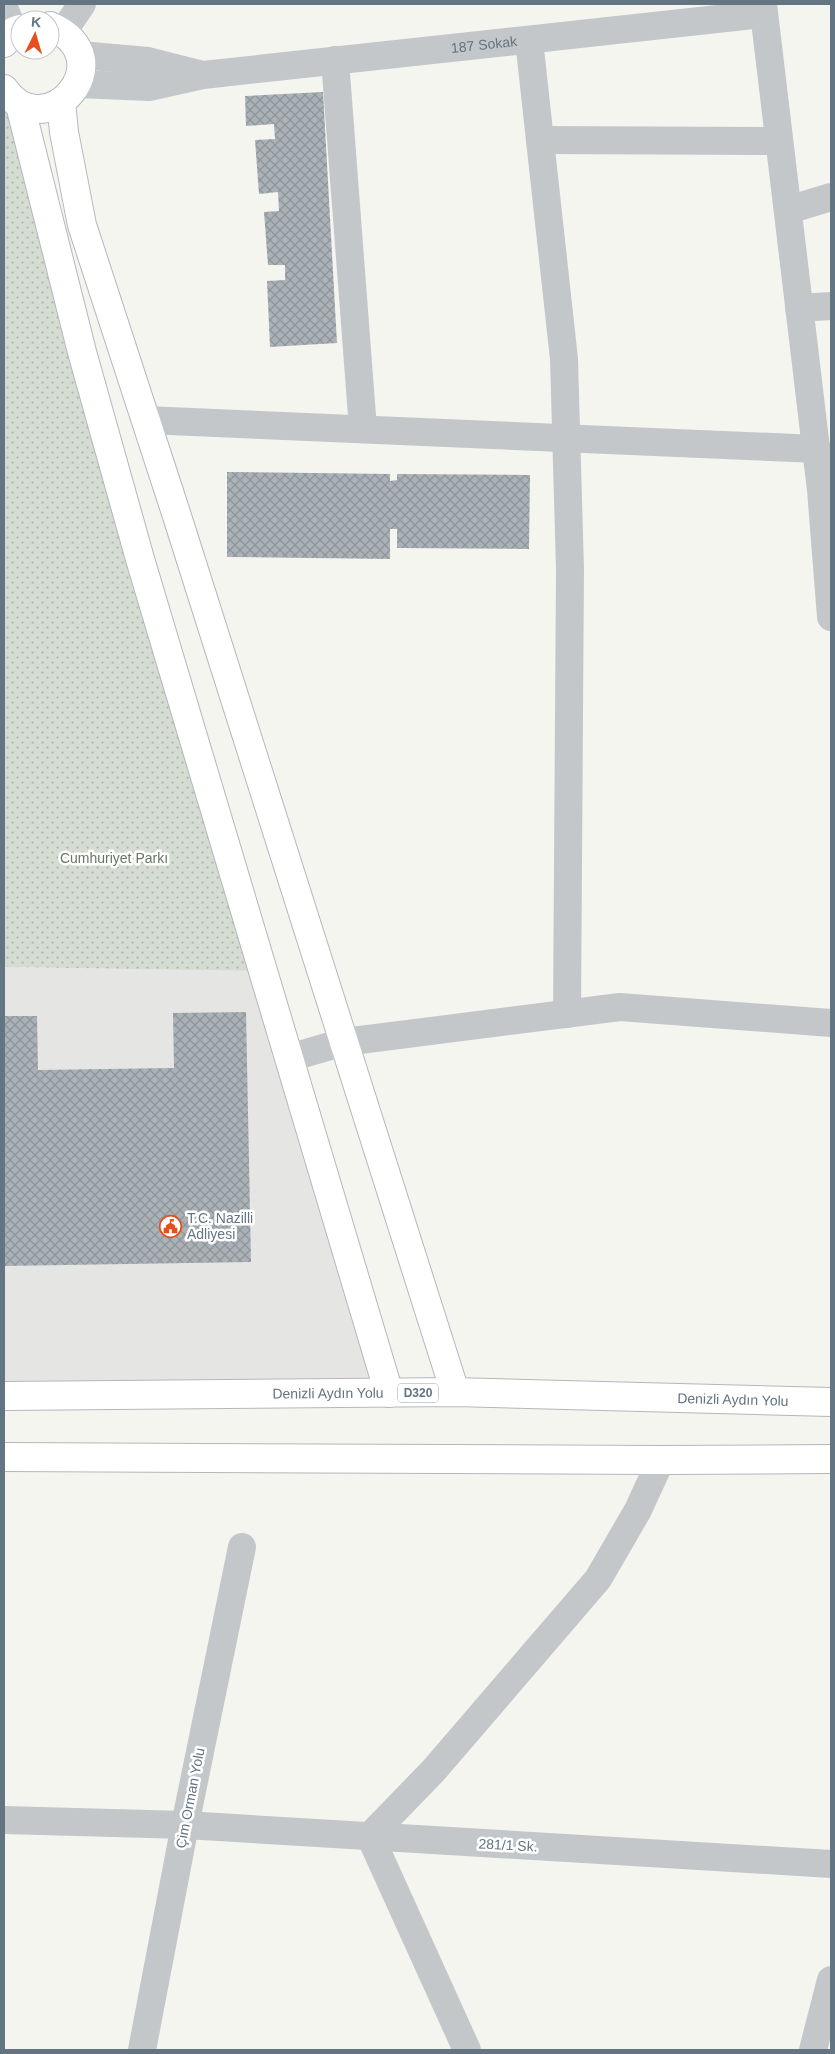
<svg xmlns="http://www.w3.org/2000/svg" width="835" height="2054" font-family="Arial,sans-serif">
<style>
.built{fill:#e5e6e4}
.green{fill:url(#green-dots)}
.building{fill:url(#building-cross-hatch)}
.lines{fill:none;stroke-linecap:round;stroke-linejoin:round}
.major-casing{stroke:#b4b8bc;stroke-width:30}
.highway-casing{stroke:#b4b7ba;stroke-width:30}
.minor{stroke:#c4c7ca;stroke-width:28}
.major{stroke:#fff;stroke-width:28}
.highway{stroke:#fff;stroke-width:28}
.labels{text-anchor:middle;stroke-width:5;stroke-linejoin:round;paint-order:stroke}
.shield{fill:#fff;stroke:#929ea8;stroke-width:1}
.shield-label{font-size:12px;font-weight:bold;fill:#637482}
.street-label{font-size:14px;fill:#637482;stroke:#fff}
.park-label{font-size:14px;fill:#667962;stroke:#fff}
.poi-label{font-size:14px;fill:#637482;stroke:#fff;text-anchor:start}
</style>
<defs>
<pattern id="green-dots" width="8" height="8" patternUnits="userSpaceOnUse" patternTransform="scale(1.25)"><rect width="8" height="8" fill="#d5dcd1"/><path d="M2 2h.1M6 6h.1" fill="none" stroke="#b0b7af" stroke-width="1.8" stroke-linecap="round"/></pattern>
<pattern id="building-cross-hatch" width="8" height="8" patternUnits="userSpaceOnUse" patternTransform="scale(1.25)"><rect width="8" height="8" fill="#aab2b7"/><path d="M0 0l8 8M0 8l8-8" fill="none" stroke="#8e959a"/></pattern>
</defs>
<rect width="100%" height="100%" fill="#f5f5f0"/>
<!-- built -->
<path class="built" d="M4 967 263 971 389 1393 4 1396Z"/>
<!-- green -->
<path class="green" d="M4 95 263 971 4 967Z"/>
<!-- building -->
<path class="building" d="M323 92 337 343 270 347 267 281 285 280V265H268L264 212 279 211 278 192 259 194 255 140 275 139 274 124 246 126 245 96Z
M227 472 390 474V481L397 480V474L530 475 529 549 397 548V529H390V559L227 557Z
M246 1012 251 1262 4 1266V1016H37L38 1070 174 1068 173 1013Z"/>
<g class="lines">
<defs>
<path id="major" d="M4 43 14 31 20 29
M4 89C45 149 126 59 50 26
M61 102 64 132 82 225 176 513 455 1392
M20 105 82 352 140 559 389 1393"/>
<g id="highway">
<path id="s2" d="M4 1396 455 1392 831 1402"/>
<path d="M4 1457 661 1460 831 1459"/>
</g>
</defs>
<!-- major casing -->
<use href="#major" class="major-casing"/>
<!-- highway casing -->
<use href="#highway" class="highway-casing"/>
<!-- minor -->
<g class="minor">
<path d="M763 4 821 490 831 617"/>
<path d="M4 8 14 31"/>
<path d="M63 32 82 4"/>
<path d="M529 40 564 359 570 569 567 1014"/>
<path d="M80 55 148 61 199 74"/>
<path d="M335 60 363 429"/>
<path id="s1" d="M78 84 149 87 203 75 764 14"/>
<path d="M540 140 779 141"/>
<path d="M788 210 831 197"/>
<path d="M799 308 831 306"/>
<path d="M146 420 817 449"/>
<path d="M289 1058 344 1042 620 1007 831 1023"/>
<path d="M4 1820 185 1825 831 1864"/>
<path d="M142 2050 185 1825 242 1547"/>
<path d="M467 2050 370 1836 433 1771 598 1579 638 1510 661 1460"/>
<path d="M813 2050 831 1980"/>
</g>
<!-- major -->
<use href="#major" class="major"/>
<!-- highway -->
<use href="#highway" class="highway"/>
</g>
<!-- icons -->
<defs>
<symbol id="civic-ring" viewBox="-11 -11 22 22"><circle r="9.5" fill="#fff" stroke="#e7501e" stroke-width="1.5"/><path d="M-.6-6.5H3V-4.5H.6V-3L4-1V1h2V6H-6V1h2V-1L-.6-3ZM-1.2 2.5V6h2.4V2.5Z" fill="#e7501e"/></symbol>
</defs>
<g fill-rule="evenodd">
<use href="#civic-ring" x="158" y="1214" width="25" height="25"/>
</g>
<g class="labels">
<!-- shield labels -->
<rect class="shield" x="398" y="1383.5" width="40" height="19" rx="4"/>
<g class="shield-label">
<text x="418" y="1397">D320</text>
</g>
<!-- street labels -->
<g class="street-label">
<text dy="5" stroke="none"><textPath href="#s1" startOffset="409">187 Sokak</textPath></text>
<text dy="5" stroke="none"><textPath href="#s2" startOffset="324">Denizli Aydın Yolu</textPath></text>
<text dy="5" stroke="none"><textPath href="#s2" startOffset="729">Denizli Aydın Yolu</textPath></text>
<text transform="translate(190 1798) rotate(-79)" y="5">Çim Orman Yolu</text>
<text transform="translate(508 1845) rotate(3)" y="5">281/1 Sk.</text>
</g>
<!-- park labels -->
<g class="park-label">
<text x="114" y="863">Cumhuriyet Parkı</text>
</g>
<!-- poi labels -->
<g class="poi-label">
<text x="187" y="1223">T.C. Nazilli<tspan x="187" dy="16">Adliyesi</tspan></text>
</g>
</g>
<!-- border -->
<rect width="835" height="2054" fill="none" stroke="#637482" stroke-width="10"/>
<!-- north arrow -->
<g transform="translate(35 35) rotate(5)"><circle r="24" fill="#ffffff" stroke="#c1c7cd"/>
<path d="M0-4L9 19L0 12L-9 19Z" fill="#e7501e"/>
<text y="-8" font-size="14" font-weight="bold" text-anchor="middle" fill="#637482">K</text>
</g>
</svg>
